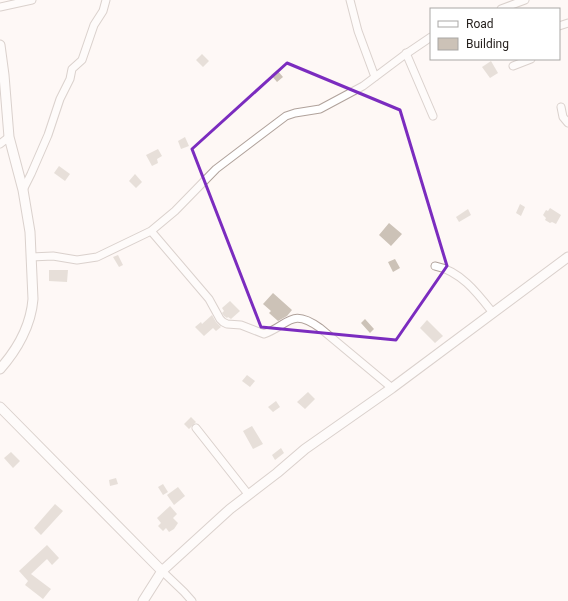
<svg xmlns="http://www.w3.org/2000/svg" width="568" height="601" font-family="Roboto,sans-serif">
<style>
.building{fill:#ccc2b7}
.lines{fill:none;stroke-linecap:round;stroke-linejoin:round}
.minor-casing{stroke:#b0a29b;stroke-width:9}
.tertiary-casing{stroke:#b0a29b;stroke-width:11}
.minor{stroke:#fff;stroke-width:7}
.tertiary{stroke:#fff;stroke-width:9}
.marked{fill:none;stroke:#7b2cbf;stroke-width:3;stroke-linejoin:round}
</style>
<rect width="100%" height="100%" fill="#fef8f5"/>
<!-- building -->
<path class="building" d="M202 54 209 61 203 67 196 60Z
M491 61 498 73 490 78 482 67Z
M277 70 283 77 277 82 271 75Z
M185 137 189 146 181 149 178 141Z
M158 149 162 156 157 159 158 163 152 166 146 155Z
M59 166 70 174 65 181 54 173Z
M135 174 142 182 136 188 129 181Z
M520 204 525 207 521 216 516 213Z
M550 208 561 215 556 224 552 222 550 223 545 220 546 218 543 215 546 210 548 211Z
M468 209 471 215 459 222 456 217Z
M389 223 402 234 391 246 379 235Z
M118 255 123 265 119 267 113 257Z
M395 259 400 268 393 272 388 262Z
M49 270H68L67 282 49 281Z
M273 293 292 310 287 316 278 321 269 313 271 311 263 304Z
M230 301 240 311 231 319 228 317 227 318 224 316 222 313 224 311 222 308Z
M212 315 216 322 221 327 216 331 213 328 204 336 195 327 201 322 202 324Z
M365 319 374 329 370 333 361 323Z
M427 320 443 336 435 343 420 328Z
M247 375 255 381 250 387 242 381Z
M308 392 315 399 305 409 297 402Z
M276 401 280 407 273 412 268 407Z
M191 417 196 422 189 429 184 424Z
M252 426 263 444 253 449 243 431Z
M281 448 284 453 275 460 272 455Z
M11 452 20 461 13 468 4 458Z
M116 478 118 484 110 486 109 480Z
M163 484 168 492 163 495 158 487Z
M178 487 185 496 174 505 167 495Z
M55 504 63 511 41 535 34 528Z
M170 506 177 514 173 518 178 523 174 529 169 532 166 528 163 531 158 526 161 523 157 518Z
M47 545 59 558 52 565 47 559 31 574 51 589 43 599 25 585 28 581 19 571Z"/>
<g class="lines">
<defs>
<path id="minor" d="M350 0 358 31 375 77
M0 7 32 0
M501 9 525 0
M559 26 568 23
M406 53 433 116
M513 66 531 59
M561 107 563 117 568 123
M0 144 9 137
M23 190 31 174 48 135 60 99 70 79 72 69 82 60 94 25 103 11 106 0
M151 231 209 299 220 319 223 322 227 324 241 325 264 334C289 325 291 307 320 328L392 388
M31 257 53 256 77 260 97 257 151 231 175 211 216 169 286 116 295 113 320 109 363 86 403 56 431 37
M435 266C461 271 478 294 493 313
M196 428 248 494
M162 571 184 592 192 601"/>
<path id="tertiary" d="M0 45 4 75 9 137 23 190 30 232 33 299C31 325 17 350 0 369
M0 407 162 571
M143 601 162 571 230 509 277 473 305 449 392 388 568 257"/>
</defs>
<!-- minor casing -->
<use href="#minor" class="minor-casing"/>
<!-- tertiary casing -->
<use href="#tertiary" class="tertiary-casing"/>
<!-- minor -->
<use href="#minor" class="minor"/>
<!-- tertiary -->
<use href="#tertiary" class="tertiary"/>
</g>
<!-- marked area -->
<path d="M0 0H568V601H0ZM287 63 400 110 447 266 396 340 261 327 192 149Z" fill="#fef8f5" fill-opacity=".55" fill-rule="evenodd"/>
<path class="marked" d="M287 63 400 110 447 266 396 340 261 327 192 149Z"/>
<!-- legend -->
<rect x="430" y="8" width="130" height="52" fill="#ffffff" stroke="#a9a7a5"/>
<rect x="438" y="21" width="20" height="6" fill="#ffffff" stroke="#a9a7a5"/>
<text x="466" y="28" font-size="12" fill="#27221f">Road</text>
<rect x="438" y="38" width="20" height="12" fill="#ccc2b7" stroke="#a9a7a5"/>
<text x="466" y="48" font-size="12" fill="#27221f">Building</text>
</svg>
